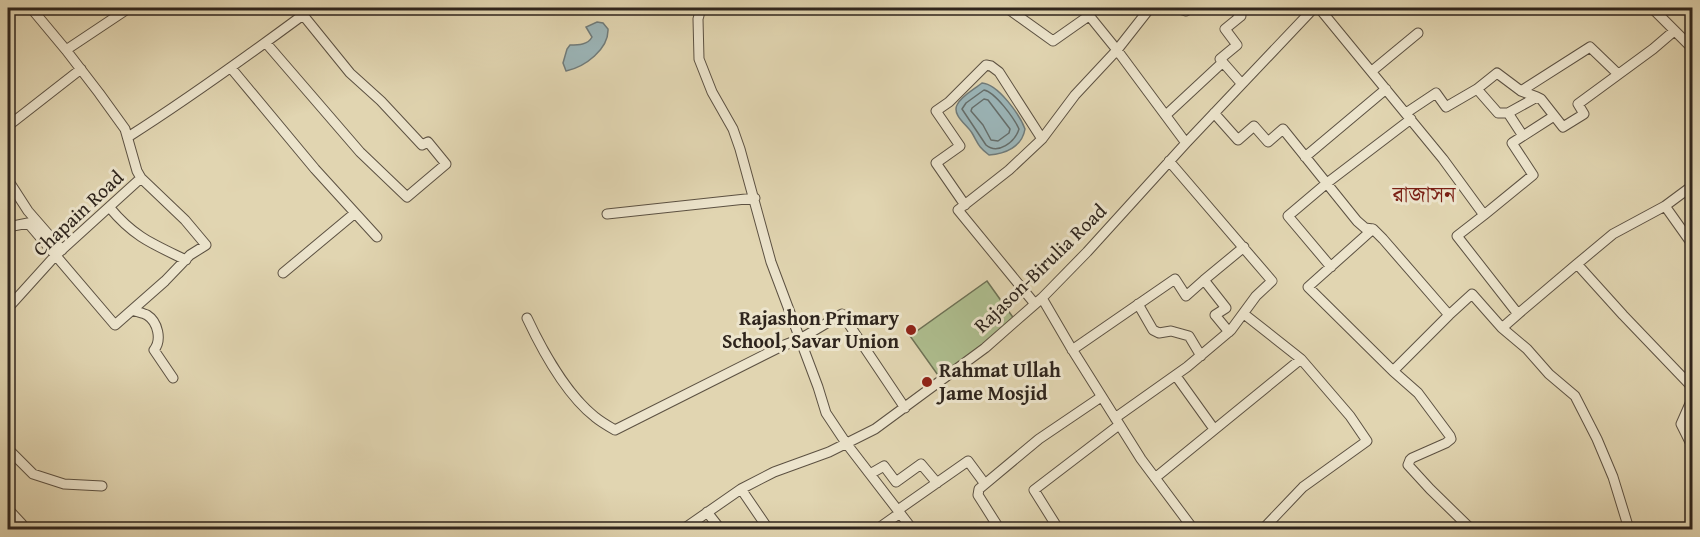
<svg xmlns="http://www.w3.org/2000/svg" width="1700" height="537" font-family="'Gentium Book Plus','Noto Serif Bengali',serif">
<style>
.green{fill:#aebe8f;stroke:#6e7256;stroke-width:1.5}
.water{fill:#9bb5b8;stroke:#707b7a;stroke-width:1.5}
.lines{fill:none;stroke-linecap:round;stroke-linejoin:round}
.shore{stroke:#656d6a;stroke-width:1.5}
.minor-casing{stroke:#5c5142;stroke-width:11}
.minor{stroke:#ece4cc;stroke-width:9}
.poi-dot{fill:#8f2418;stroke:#ece4cc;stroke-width:2}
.labels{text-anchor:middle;stroke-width:6;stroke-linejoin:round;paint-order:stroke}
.street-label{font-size:20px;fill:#2f251d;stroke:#ece4cc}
.poi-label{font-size:20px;font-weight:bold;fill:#2f251d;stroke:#ece4cc;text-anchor:end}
.quarter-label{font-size:22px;fill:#7a1f14;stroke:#ece4cc}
</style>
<rect width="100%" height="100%" fill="#e1d5b1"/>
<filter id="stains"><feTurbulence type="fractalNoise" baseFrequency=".00333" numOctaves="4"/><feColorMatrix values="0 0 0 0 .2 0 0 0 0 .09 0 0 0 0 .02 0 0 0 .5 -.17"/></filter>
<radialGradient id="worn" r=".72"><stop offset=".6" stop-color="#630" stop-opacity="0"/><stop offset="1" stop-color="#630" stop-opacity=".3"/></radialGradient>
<!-- green -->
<path class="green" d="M987 281 1017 323 940 378 910 336Z"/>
<!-- water -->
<path class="water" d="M597 22 603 23 608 29C609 49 585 67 566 71L563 63 567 49 570 45C578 45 588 45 592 37L586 27Z
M982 83C998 84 1020 115 1025 129 1022 147 1005 154 989 155 978 147 978 143 972 133 967 125 952 115 957 105 961 96 975 89 982 83Z"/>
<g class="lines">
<!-- shore -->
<path class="shore" d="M984 90C995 92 1014 118 1019 129 1015 142 998 155 986 145L962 109 966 103Z
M984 99 988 100 1010 129 1009 133 998 141 991 140 983 125 971 111 972 108Z"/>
<defs>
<path id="minor" d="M31 8 66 50
M701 8 698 19 699 59 712 92 733 129 740 149 771 262 818 387 826 413 846 443 913 530
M1007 8 1053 41 1090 15
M1083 8 1117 50 1186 143
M1177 8 1186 11 1190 8
M1233 8 1241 16 1225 29 1237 45 1220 59 1241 83
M1319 8 1443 159 1484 215 1457 236 1518 314 1577 264 1623 315 1692 387
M1634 8 1635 9 1637 8
M1652 8 1692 48
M231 68 315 169 377 237
M1372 71 1418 33
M1521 91 1590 47 1618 74
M1537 97 1521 91 1497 73 1477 89 1498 113H1508L1537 97 1541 99 1563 127 1584 114 1578 104 1653 49 1674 31
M1214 113 1238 140 1254 126 1268 142 1283 129 1357 221 1365 228 1373 229
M1406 113 1436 93 1446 107 1477 89
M1508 113 1523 136
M1166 115 1223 62
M8 126 81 69
M128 137C188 99 246 57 303 15L350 73 381 101 422 145 428 142 446 164 407 197 360 152 266 43
M1305 157 1386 89
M8 180 28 211 62 250
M1692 186 1665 206 1692 244
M965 205 936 163 960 146 936 111 949 102 986 65 991 66 999 72 1042 139
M110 208C134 237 153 244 186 260
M607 214 755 198
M1484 215 1533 175 1512 143 1554 116
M8 227 28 223 115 325 165 281 190 255 206 245 185 220 141 178
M1577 264 1613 234 1665 206
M1331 267 1288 216 1327 183 1411 119
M283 273 355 213
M1204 280 1244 247
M1042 298 1070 346 1141 459 1194 530
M1035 304 958 210 1009 170 1042 139 1075 95 1117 50 1150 8
M1138 304 1153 330 1159 333 1171 331 1189 336 1201 356
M8 308 55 256 141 178 137 171 125 129 99 93 66 50 129 8
M132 310C137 312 143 313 147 315 158 322 162 340 154 350L173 378
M1244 314 1301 359
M527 318C542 350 567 395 595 417 601 422 608 426 615 430L782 346 800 339 842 314 905 408
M1502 328 1518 314
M1072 350 1175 279 1186 296 1204 280 1226 308 1215 315 1229 332
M1393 371 1449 315
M1176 376 1214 429
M1692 399 1681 424 1692 446
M1115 418 1187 367 1231 330 1256 296 1272 281 1169 161
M8 449 33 474 64 484 102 486
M870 474 884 466 896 482 921 464 937 483
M1155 478 1301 359 1350 416 1367 441 1303 487 1262 530
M741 489 769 530
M8 509 22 524
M898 510 968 461 985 484
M707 512 721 530
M682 530 741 489 774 472 829 452 875 429 985 348 1042 298 1087 252 1186 143 1314 8
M876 530 900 513
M992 530 997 525 978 495 979 489 1039 439 1101 397
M1059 530 1034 490 1119 425
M1472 530 1430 489 1408 465 1410 460 1412 458 1446 443 1451 439 1450 436 1418 393 1393 371 1308 287 1373 229 1383 239 1449 315 1472 294 1502 328 1527 349 1549 374 1575 396 1597 439 1613 477 1629 529"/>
</defs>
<!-- minor casing -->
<use href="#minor" class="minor-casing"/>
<!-- minor -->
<use href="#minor" class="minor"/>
</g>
<!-- markers -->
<g class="poi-dot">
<circle cx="911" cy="330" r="6"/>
<circle cx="927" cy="382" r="6"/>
</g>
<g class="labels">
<!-- street labels -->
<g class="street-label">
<text transform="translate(78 213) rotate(-43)" y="7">Chapain Road</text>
<text transform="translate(1040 268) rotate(-44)" y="7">Rajason-Birulia Road</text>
</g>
<!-- poi labels -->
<g class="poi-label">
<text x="899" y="325">Rajashon Primary<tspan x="899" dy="23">School, Savar Union</tspan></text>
<text x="939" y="377" text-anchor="start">Rahmat Ullah<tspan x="939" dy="23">Jame Mosjid</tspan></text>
</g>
<!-- quarter labels -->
<g class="quarter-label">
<text x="1424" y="202">রাজাসন</text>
</g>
</g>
<!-- margin -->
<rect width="1700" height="537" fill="none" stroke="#e1d5b1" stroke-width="30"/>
<rect x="9" y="9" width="1682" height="519" fill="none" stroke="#2f251d" stroke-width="3"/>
<rect x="15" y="15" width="1670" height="507" fill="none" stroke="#2f251d" stroke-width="1.5"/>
<rect width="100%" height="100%" filter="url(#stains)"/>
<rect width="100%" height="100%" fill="url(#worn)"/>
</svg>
